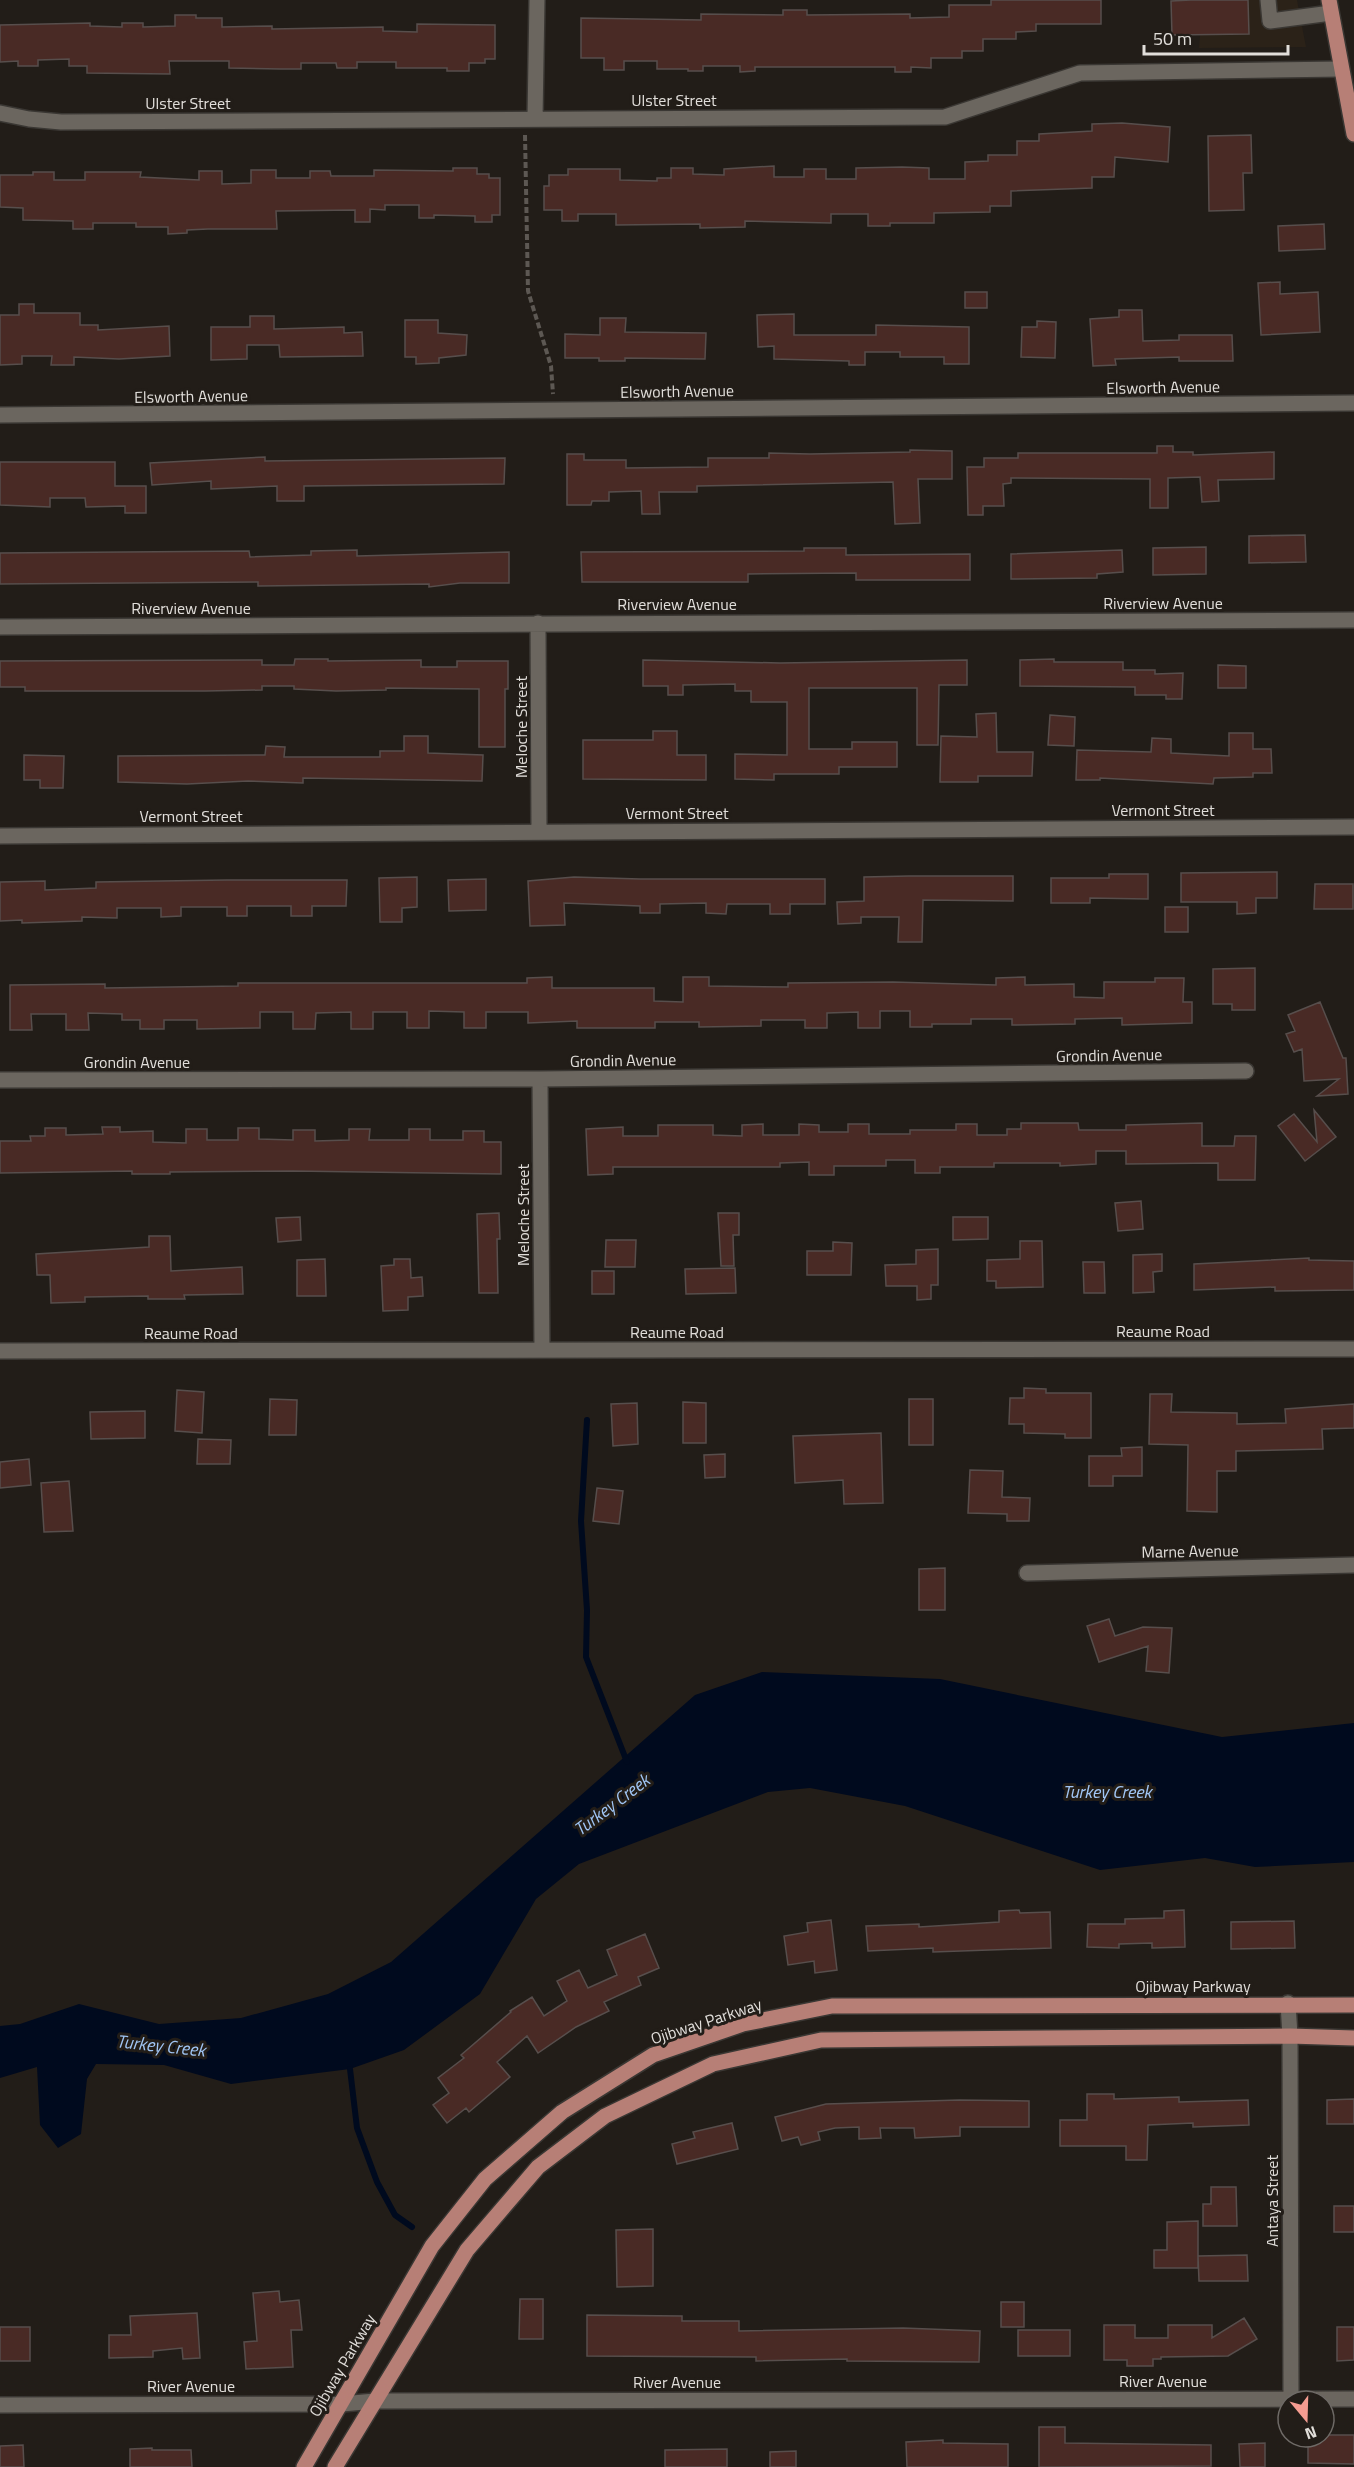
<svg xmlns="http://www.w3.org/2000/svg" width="1354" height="2467" font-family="'Titillium Web',sans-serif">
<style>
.built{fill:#2b2218}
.water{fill:#000a1e}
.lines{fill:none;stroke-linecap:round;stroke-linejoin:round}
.stream{stroke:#000a1e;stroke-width:6}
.building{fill:#492a25;stroke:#574e4c;stroke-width:1.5}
.minor-casing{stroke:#3a3733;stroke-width:18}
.major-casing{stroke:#3a3733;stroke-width:18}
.path{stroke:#5d5853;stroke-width:4;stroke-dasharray:6 3;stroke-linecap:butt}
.minor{stroke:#6b665f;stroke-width:15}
.major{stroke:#b77f76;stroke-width:15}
.labels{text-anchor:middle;stroke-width:6;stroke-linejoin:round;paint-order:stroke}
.street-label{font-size:16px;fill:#e1deda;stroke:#221d18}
.water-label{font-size:18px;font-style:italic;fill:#a0c5f4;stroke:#221d18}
</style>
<rect width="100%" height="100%" fill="#221d18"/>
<!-- built -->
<path class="built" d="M1203 0H1297L1306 47 1199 48Z"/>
<!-- water -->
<path class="water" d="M762 1672 940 1679 1222 1737 1354 1723V1862L1255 1867 1205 1858 1100 1870 905 1806 810 1788 768 1792 579 1864 536 1899 480 1994 404 2050 350 2069 231 2084 164 2065 96 2064 87 2079 81 2134 58 2148 40 2125 37 2067 0 2078V2026L20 2024 79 2004 159 2024 241 2018 328 1994 391 1962 695 1695Z"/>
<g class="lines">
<!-- stream -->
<path class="stream" d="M587 1420 581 1521 587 1610 586 1657 627 1762
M350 2069 357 2128 377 2182 395 2215 412 2227"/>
</g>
<!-- building -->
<path class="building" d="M991 0H1101V24H1036V31L1016 32V39H983V51H962V58H931V68L911 67V72H895V67H755V71L740 72V66H703V71H688V69H657V61H624V70H604V58H581V18L701 20V14L783 15V10H807V15L910 14V18L949 17V5H991Z
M1191 0H1248L1249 34 1172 35 1171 1Z
M175 15H196V18H222V27L272 26V29L383 27V31L417 32V24L495 25V59H485V63H469V71H447V68H396V62H357V68H337L336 63H301V69H280L229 68V61H169L170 74 87 73V66H69V59L38 60V66H18V61L0 62V25L90 23V26L122 27V23H143V27L175 26Z
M1122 123 1170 127 1168 162 1115 157 1114 177H1092V188L1011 191V206H990V212L934 213V223H890V226H868V214H831V223L745 221V227L700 228V224L616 225V214H578V221H562V210H544V186H549V175H568V169H620V180L657 181V178H671V168H693V174L724 175V169L774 166V177H804V169H826V179H856V168L902 167 929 168V179H965V162L988 161V155H1017V141H1039V134L1092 131V124Z
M1251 135 1252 173H1243L1244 210 1209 211 1208 136Z
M453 168H477V174H489V178H500V215H492V222H475V216L434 215V218H419V205H385V210L370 209V222H355V210L276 211 277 229H208L187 230V233L168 234V227H136V223H93V229H73V221L23 220V208L0 207V175H33V172H54V180H85V172H141L140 177 199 180V171H222V184L251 183V170H276V178H310V171H330L331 176H374V170L453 171Z
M1324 224 1325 249 1279 251 1278 226Z
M1280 282V294L1318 292 1320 332 1261 335 1258 283Z
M965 292H987V308H965Z
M19 304H34V313H80V325H98V330L169 326 170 356 119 359 74 357V365H51L52 356H22V364L0 365V315H19Z
M1119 310H1142L1143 341 1179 340V335H1232L1233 361H1179V357L1115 359 1116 365 1093 366 1090 319 1119 317Z
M794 314V335H876V325L969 327V364H944V357H900V352H865V365H849V361L774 359V346L758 347 757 315Z
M250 316H274V329L344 327V333L362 332 363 356 280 357 279 345H247V359L211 360V327H250Z
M600 318H626L625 332 706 333 705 359 625 358V361H599V358H565V334L600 335Z
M405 320H438V333L467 335 466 355 439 358V363L416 364V357H405Z
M1037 321 1056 322 1055 358 1021 357 1022 327H1037Z
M1157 446H1173V452H1193V455L1274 452V479L1218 480 1219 501 1202 502 1200 477 1168 478V508H1150V479L1011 478V483L1003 484 1004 506H983V515H968L967 467H984V458H1018V453H1157Z
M910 450 952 451V479H918L920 523 895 524 893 482 697 486V492H659L660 514H642L641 491 609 492V501H592L591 505H567V454H584V460H626V468L708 467V458H769V453L810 454 910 452Z
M265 457V461L505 458 504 484 304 486V501H277V486L211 489V481L152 485 150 463Z
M0 462H115V486H146V513H125V506L86 507 85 498H50V507L0 505Z
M1305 535 1306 562 1249 563V536Z
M1206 547V574L1153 575V548Z
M804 548H846V555L970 554V580H856V573L748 574V582H582L581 552 804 551Z
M357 550V556L509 552V583H460L429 587V584L258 586V582L0 584V553L249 551 250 557 311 555V551Z
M1122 550 1123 572 1097 574V578L1011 579V554Z
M295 659H328V661L421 660V667H457V661H508V689H505V747H479V689L386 688V690L336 691 294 689V686H262V690L205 691H25V687H0V661L262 660V665H294Z
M1054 659V662H1123V670H1155V674L1183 673 1182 699H1166V695H1135V687L1020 686V660Z
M643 660 780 663 967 660V685H939L938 745H917V688H809V749H852V742H897V767H839V774H774V780L735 779V754L787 755V702H751V691H735V684L683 685V695H668V686H643Z
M1218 665 1246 666V688H1218Z
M996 713 997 752H1033L1032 776H978V782H940L941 736 977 737 976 714Z
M1050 715 1075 717 1074 746 1048 745Z
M653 731H677V755H706V780L583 779V740H653Z
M1229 733H1253V749H1271L1272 773H1253V777L1214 778 1213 784 1100 778V780H1076L1077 750 1151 752 1152 738 1171 739V753L1229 756Z
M404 736H428V753L483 755 482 781 303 778V783L248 781 187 784 118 782V756L265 755 266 746 285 747 284 757H380V751H404Z
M24 755 64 756 63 788H40V780H24Z
M1277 872V898H1256V913L1237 914V902H1181V873Z
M1109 874H1148V899L1090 898V903H1051V878H1109Z
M909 876H1013V901L923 900 922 942H898L899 917H861V923L838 924 837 902 864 901V877Z
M417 877V907L402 908V922H380L379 878Z
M574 877 640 879H825V904H790V914H770V904H727L726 914 706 913V903L660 904V913H640V906L564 903 565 925 530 926 528 881Z
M486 879V910L449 911 448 880Z
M227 880H347L346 906H312V916H291V906H247V916H227V907H181V916L161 917V908H117V918L82 917V921L22 923V920L0 921V882L45 881V890L96 888V882Z
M1315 884H1353V909H1314Z
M1165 907H1188V932H1165Z
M1255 968V1010H1232V1004H1213V969Z
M552 977V988H654V1001L683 1002V977H709V986L788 987V983L893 982 996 985V978L1025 977V985L1074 984V997L1104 998V982H1155V978H1184L1183 1002H1192V1023L1122 1025V1018L1075 1019V1024L1012 1025V1019H971V1024H932V1027H910V1011H880V1028H858V1012L827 1013V1028H805V1020H761V1026L699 1027V1022H655V1028H577V1021L528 1023V1012H486V1028H464V1012L429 1011V1028H407V1012H373V1029H351V1012L316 1013 315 1029H293V1012H260V1028L197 1029V1020H164V1029H140V1020H122V1014L88 1013 89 1030H66V1014H31L32 1030H10V985L105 984V988L238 986V983H527V978Z
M1320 1002 1343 1058H1346L1348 1094 1317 1096 1339 1079 1304 1081 1302 1049 1294 1052 1286 1034 1295 1031 1288 1015Z
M1314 1110 1336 1137 1305 1161 1278 1126 1294 1114 1317 1142Z
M1021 1123H1078L1079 1130H1126V1125L1202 1123V1146H1234L1235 1136H1256L1255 1180H1218V1163L1126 1164V1151H1096V1164L1060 1166V1163H994V1167H940V1173H915V1160H886V1166H834V1175H809V1162L780 1163V1167H613V1174L588 1175 586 1129 623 1127V1136H658V1125H713V1135L742 1136V1125L763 1124V1135H799V1124L819 1125V1132H848V1124H869V1134H910V1130H956V1124H977V1135H1007V1129H1021Z
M102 1127H120V1132L153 1131V1142L186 1143V1129H207V1140H238V1128H259V1139L293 1140V1130H315V1141L349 1140V1129H370L369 1140H409V1129H430V1140H463V1131H484V1142H501V1174L293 1171 170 1172V1174H132V1171L0 1173V1141H31L30 1136H45V1128H66V1135L103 1134Z
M1141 1201 1143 1229 1118 1231 1115 1203Z
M499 1213 500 1239H497L498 1293H479L477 1214Z
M718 1213H739V1235H733L734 1266H721Z
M300 1217 301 1240 278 1242 276 1218Z
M953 1217H988V1239L953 1240Z
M149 1236H170L171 1271 242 1267 243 1294 184 1295 185 1299H148V1296L85 1297V1302L51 1303 50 1275H37L36 1254 149 1247Z
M606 1240H636L635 1267H605Z
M1020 1241H1042L1043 1287 996 1288V1281H987V1260L1020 1259Z
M833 1242 852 1243 851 1275H807V1251H833Z
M938 1249V1285H931V1299L917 1300V1286H886L885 1265 916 1264V1250Z
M1162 1254V1271L1153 1272 1154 1292 1133 1293V1255Z
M1309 1258V1260L1354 1261V1290L1275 1291V1287L1194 1290V1264Z
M325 1259 326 1296H297V1260Z
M394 1259H410L411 1278 422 1277 423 1296 408 1297V1310L383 1311 381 1266 394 1265Z
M1083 1262H1104L1105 1293H1084Z
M735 1268 736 1293 686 1294 685 1269Z
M592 1271H614V1294H592Z
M1024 1388 1046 1389V1393H1091V1438H1065V1434L1024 1433V1424H1009L1010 1398H1024Z
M177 1390 204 1392 202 1433 175 1431Z
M1150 1394H1172L1171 1412 1237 1413V1424L1286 1423 1285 1409 1354 1404V1428L1322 1429 1323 1449 1236 1451V1471H1217V1512L1187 1511 1188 1445 1149 1444Z
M270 1399 297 1400 296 1435H269Z
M909 1399H933V1445H909Z
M683 1402 706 1403V1443H683Z
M637 1403 638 1444 613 1446 611 1404Z
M145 1411V1438L91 1439 90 1412Z
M881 1433 883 1503 844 1504 843 1480 795 1483 793 1436Z
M198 1439 231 1440 230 1464H197Z
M1142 1447V1476H1113V1486H1089V1456H1122L1121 1448Z
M725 1454V1477L705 1478 704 1455Z
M29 1459 31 1485 0 1488V1462Z
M970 1470 1003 1471 1002 1497 1030 1498 1029 1521H1007V1514L968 1513Z
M69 1481 73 1531 44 1532 41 1483Z
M597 1488 623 1491 619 1524 593 1521Z
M945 1568V1610H919V1569Z
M1109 1619 1115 1636 1143 1627 1172 1628 1169 1673 1146 1671 1148 1646 1099 1662 1087 1626Z
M1019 1910 1020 1913 1050 1912 1051 1948 933 1952V1948L868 1951 866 1926 919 1924V1927L999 1922V1911Z
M1184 1910 1185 1947 1152 1948V1943L1119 1944V1948L1087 1947 1088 1924H1125V1919L1164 1918V1911Z
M831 1920 837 1970 815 1973 814 1961 788 1965 784 1936 808 1932 807 1923Z
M1294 1921 1295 1948 1231 1949V1922Z
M645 1934 659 1968 638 1977 641 1985 604 2002 609 2011 576 2027 538 2053 527 2036 497 2062 510 2077 469 2112 466 2108 447 2123 433 2105 449 2093 438 2078 464 2058 461 2055 511 2012 510 2011 532 1997 544 2016 567 2001 557 1981 579 1970 588 1988 617 1975 607 1950Z
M1087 2094H1114V2099L1179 2097V2102L1248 2100 1249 2125 1193 2127V2123L1148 2125 1147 2160H1126V2146H1060V2120H1087Z
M1354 2099V2124H1327V2100Z
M959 2100 1029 2101V2127H960V2136L915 2138 914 2128H880L881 2138 859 2139V2127L835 2128 818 2132 820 2140 801 2145 798 2137 782 2141 775 2117 826 2104Z
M732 2123 738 2149 677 2164 672 2144 695 2138 693 2132Z
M1211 2187H1236L1237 2226H1203V2204H1211Z
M1334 2206H1354V2232H1334Z
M1198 2221V2268H1154V2250H1167V2222Z
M653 2229V2286L617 2287 616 2230Z
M1247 2255 1248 2281H1199L1198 2256Z
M279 2291 280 2302 299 2300 302 2330H291L293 2367 246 2369 244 2342 257 2341 253 2293Z
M520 2299H543V2339H519Z
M1001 2302H1024V2327H1001Z
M197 2313 200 2358 183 2359 182 2348 153 2351V2357L109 2358V2335H131L130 2316Z
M587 2315 682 2316V2321H739V2331L903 2328 980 2331 979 2362 847 2361V2359L756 2361V2357L587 2356Z
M1244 2318 1257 2339 1228 2356 1161 2357V2359H1153V2366H1127V2360H1104V2325H1135V2338H1168V2325H1212V2338Z
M0 2327H30V2361H0Z
M1337 2327H1354V2360L1337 2361Z
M1018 2330H1070V2356H1018Z
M1039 2427H1065V2443L1211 2445V2466L1039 2467Z
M1324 2435H1354V2464L1308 2463V2437H1324Z
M943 2440V2443L1008 2444V2467H907L906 2442Z
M1265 2443V2467H1240L1239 2444Z
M23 2445 24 2467H0V2446Z
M152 2448V2450H191L192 2467H130V2449Z
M727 2449V2467H665V2450Z
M796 2451V2467H770V2452Z"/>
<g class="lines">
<defs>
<path id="minor" d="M1268 0 1270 21 1331 13
M0 113 29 119 61 122 945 117 1080 73 1341 69
M535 118 537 0
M0 415 1354 403
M538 623 539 831
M0 627 1354 620
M0 836 1354 827
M540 1079 542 1350
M0 1080 540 1079 1246 1071
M0 1351 1354 1349
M1027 1573 1354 1565
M1288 2003 1290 2036 1291 2399
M0 2405 342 2404 375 2401 1354 2399"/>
<path id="major" d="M1329 0 1354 134
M304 2467 432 2246 485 2179 562 2112 653 2055 743 2024 832 2006 1354 2005
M335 2467 467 2250 538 2167 605 2116 713 2064 821 2040 1290 2036 1354 2038"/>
</defs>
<!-- minor casing -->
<use href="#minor" class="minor-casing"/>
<!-- major casing -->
<use href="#major" class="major-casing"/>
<!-- path -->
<path class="path" d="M525 135 528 291 551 366 553 394"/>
<!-- minor -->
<use href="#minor" class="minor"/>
<!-- major -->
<use href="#major" class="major"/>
</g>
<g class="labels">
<!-- street labels -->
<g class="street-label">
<text x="674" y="106">Ulster Street</text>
<text x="188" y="109">Ulster Street</text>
<text transform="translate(1163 387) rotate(-1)" y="6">Elsworth Avenue</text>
<text transform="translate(677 391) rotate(-1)" y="6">Elsworth Avenue</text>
<text transform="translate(191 396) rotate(-1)" y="6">Elsworth Avenue</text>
<text x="1163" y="609">Riverview Avenue</text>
<text x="677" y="610">Riverview Avenue</text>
<text x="191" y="614">Riverview Avenue</text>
<text transform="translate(521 727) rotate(-90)" y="6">Meloche Street</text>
<text x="1163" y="816">Vermont Street</text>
<text x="677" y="819">Vermont Street</text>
<text x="191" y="822">Vermont Street</text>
<text transform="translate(1109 1055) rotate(-1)" y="6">Grondin Avenue</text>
<text transform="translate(623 1060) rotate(-1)" y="6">Grondin Avenue</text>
<text x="137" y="1068">Grondin Avenue</text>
<text transform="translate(523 1215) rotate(-90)" y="6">Meloche Street</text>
<text x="1163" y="1337">Reaume Road</text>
<text x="677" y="1338">Reaume Road</text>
<text x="191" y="1339">Reaume Road</text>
<text transform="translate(1190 1551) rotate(-1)" y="6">Marne Avenue</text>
<text x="1193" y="1992">Ojibway Parkway</text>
<text transform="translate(706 2021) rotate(-18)" y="6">Ojibway Parkway</text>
<text transform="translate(1272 2201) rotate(-90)" y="6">Antaya Street</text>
<text transform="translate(342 2365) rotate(-60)" y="6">Ojibway Parkway</text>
<text x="1163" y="2387">River Avenue</text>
<text x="677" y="2388">River Avenue</text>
<text x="191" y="2392">River Avenue</text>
</g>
<!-- water labels -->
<g class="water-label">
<text x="1107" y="1798">Turkey Creek</text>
<text transform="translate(612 1805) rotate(-37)" y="6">Turkey Creek</text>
<text transform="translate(161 2046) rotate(6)" y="6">Turkey Creek</text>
</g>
</g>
<!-- north arrow -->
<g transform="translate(1306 2419) rotate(161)"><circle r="28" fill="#221d18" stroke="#6e6a66" stroke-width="1.5"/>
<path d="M0-4.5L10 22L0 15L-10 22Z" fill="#f59c91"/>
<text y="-9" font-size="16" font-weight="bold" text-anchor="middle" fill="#e1deda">N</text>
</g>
<!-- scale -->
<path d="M1144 45v9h144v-9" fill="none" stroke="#e1deda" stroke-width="3"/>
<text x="1153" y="45" font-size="18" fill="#e1deda" stroke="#221d18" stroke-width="4.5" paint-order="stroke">50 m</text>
</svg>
